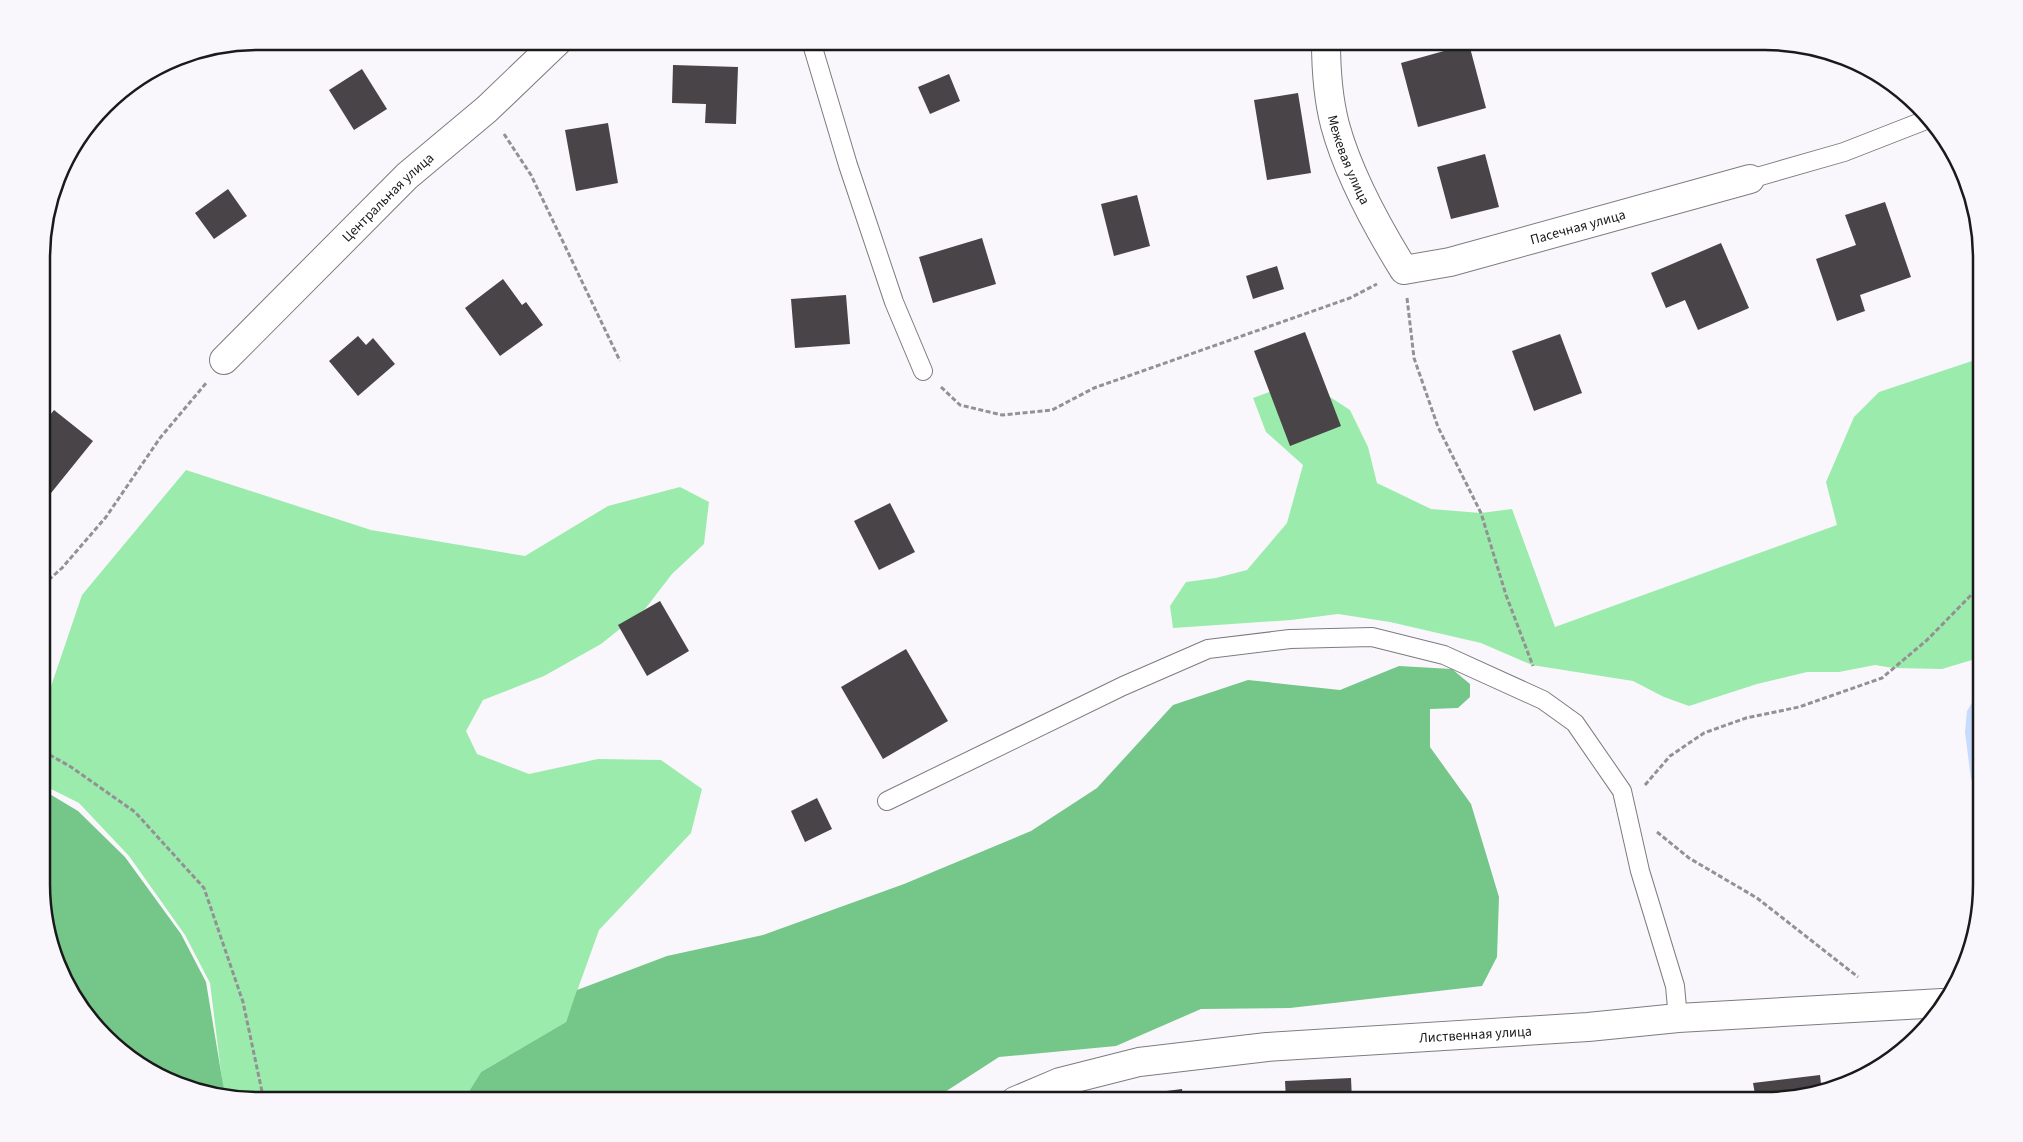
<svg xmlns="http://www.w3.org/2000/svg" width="2023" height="1142" font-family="'Source Sans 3',sans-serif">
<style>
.green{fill:#9aebac}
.forest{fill:#74c789}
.water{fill:#c7dcfb}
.building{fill:#484447}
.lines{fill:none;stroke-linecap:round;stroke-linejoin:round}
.service-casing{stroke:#7e7b80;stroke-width:20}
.minor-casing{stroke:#7e7b80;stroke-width:30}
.path{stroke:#939194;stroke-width:3;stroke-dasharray:5 2.5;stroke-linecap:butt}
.service{stroke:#fff;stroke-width:18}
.minor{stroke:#fff;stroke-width:28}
.labels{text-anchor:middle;stroke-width:5;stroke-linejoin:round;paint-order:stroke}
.street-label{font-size:14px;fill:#1b1a1b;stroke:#faf7fc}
.rim{fill:none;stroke:#1b1a1b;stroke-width:2.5}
</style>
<rect width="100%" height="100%" fill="#faf7fc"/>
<!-- green -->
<path class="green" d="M1981 358V652L1972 660 1942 669 1893 668 1875 665 1839 672H1807L1757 684 1689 706 1664 697 1633 681 1532 665 1481 643 1390 622 1338 614 1291 620 1173 628 1170 606 1186 582 1216 578 1247 570 1287 523 1303 465 1266 432 1253 398 1280 388 1310 384 1350 410 1368 447 1377 483 1431 509 1481 513 1512 509 1555 627 1837 525 1826 482 1854 417 1879 392Z
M186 470 371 530 525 556 608 506 680 487 709 502 704 544 672 574 645 609 601 644 544 676 483 700 466 731 477 754 529 774 598 759 661 760 702 789 691 833 599 930 566 1022 481 1072 463 1101H258L224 1096 210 983 185 935 129 856 79 803 43 785V710L82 595Z"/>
<!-- forest -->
<path class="forest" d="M1399 666 1452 669 1470 684V697L1458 708 1430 709V747L1471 804 1499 897 1497 957 1482 986 1290 1008 1201 1009 1116 1046 999 1057 931 1101H463L481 1072 566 1022 577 990 667 956 763 935 904 884 1031 831 1097 788 1173 705 1248 680 1340 690Z
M43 790 78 811 125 857 181 934 206 982 225 1096 202 1093 150 1072 78 1004 43 912Z"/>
<!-- water -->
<path class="water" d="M1981 688V791L1971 779 1965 732 1967 711Z"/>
<!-- building -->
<path class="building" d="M1469 44 1486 108 1418 127 1401 63Z
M673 65 738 67 736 124 705 123 706 104 672 103Z
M362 69 387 109 354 130 329 90Z
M949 74 960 101 930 114 918 87Z
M1298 93 1311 173 1267 180 1254 100Z
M608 123 618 183 576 191 565 130Z
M1485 154 1499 207 1451 219 1437 167Z
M228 189 247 216 214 239 195 213Z
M1137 195 1150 246 1114 256 1101 204Z
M1885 202 1911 277 1860 295 1865 311 1837 321 1816 259 1856 245 1845 215Z
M982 238 996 284 933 303 919 257Z
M1721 243 1749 308 1698 330 1685 300 1666 308 1651 273Z
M1277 266 1284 289 1253 299 1246 276Z
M503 279 522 305 526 302 543 325 500 356 465 308Z
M846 295 850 344 795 348 791 299Z
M1305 332 1341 426 1290 446 1254 351Z
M1560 334 1582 393 1534 411 1512 351Z
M358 336 366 345 373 338 395 364 358 396 329 361Z
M54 410 93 441 43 503V424Z
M890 503 915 552 879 570 854 521Z
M660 601 689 651 647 676 618 625Z
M906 649 948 721 883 759 841 687Z
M817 798 832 829 805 842 791 811Z
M1820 1075 1822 1092 1779 1100H1756L1753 1083Z
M1351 1078 1352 1100H1286L1285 1081Z
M1182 1089 1183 1098 1205 1095 1206 1100H1152L1151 1093Z"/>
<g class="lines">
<defs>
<path id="service" d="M811 41 848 165 894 302 923 371
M1750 179 1844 152 1926 120
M887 801 1123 686 1208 649 1290 639 1372 637 1444 655 1543 700 1575 723 1622 791 1640 871 1675 986 1678 1018"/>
<g id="minor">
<path id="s1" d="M1326 41C1326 69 1328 98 1335 125 1348 173 1378 228 1404 270L1450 262 1750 179"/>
<path id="s2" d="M224 360 407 176 487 109 558 41"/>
<path id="s3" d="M1015 1101 1060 1082 1139 1062 1267 1047 1588 1027 1678 1018 1942 1003"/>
</g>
</defs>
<!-- service casing -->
<use href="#service" class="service-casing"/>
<!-- minor casing -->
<use href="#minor" class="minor-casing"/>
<!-- path -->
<path class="path" d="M504 134 531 175 620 361
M1407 298 1414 358 1438 427 1481 513 1506 595 1533 666
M941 387 960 405 1002 415 1052 410 1094 388 1350 298 1377 284
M43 585 62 568 106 517 160 438 207 382
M43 751 71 767 135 812 204 888 243 1002 264 1101
M1645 785 1670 756 1704 733 1746 718 1799 707 1882 678 1927 640 1981 585
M1657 832 1689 858 1757 898 1858 977"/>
<!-- service -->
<use href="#service" class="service"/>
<!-- minor -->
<use href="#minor" class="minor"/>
</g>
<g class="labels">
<!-- street labels -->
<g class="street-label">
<text dy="5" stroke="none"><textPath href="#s1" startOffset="122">Межевая улица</textPath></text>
<text dy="5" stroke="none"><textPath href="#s2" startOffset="231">Центральная улица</textPath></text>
<text dy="5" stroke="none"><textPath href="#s1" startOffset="425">Пасечная улица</textPath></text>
<text dy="5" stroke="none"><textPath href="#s3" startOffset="468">Лиственная улица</textPath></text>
</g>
</g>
<!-- crop -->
<path d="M0 0H2023V1142H0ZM258 50H1765A208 208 0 0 1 1973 258V884A208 208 0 0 1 1765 1092H258A208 208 0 0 1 50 884V258A208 208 0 0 1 258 50Z" fill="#faf7fc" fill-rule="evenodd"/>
<path class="rim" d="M258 50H1765A208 208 0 0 1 1973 258V884A208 208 0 0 1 1765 1092H258A208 208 0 0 1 50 884V258A208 208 0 0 1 258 50Z"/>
</svg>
